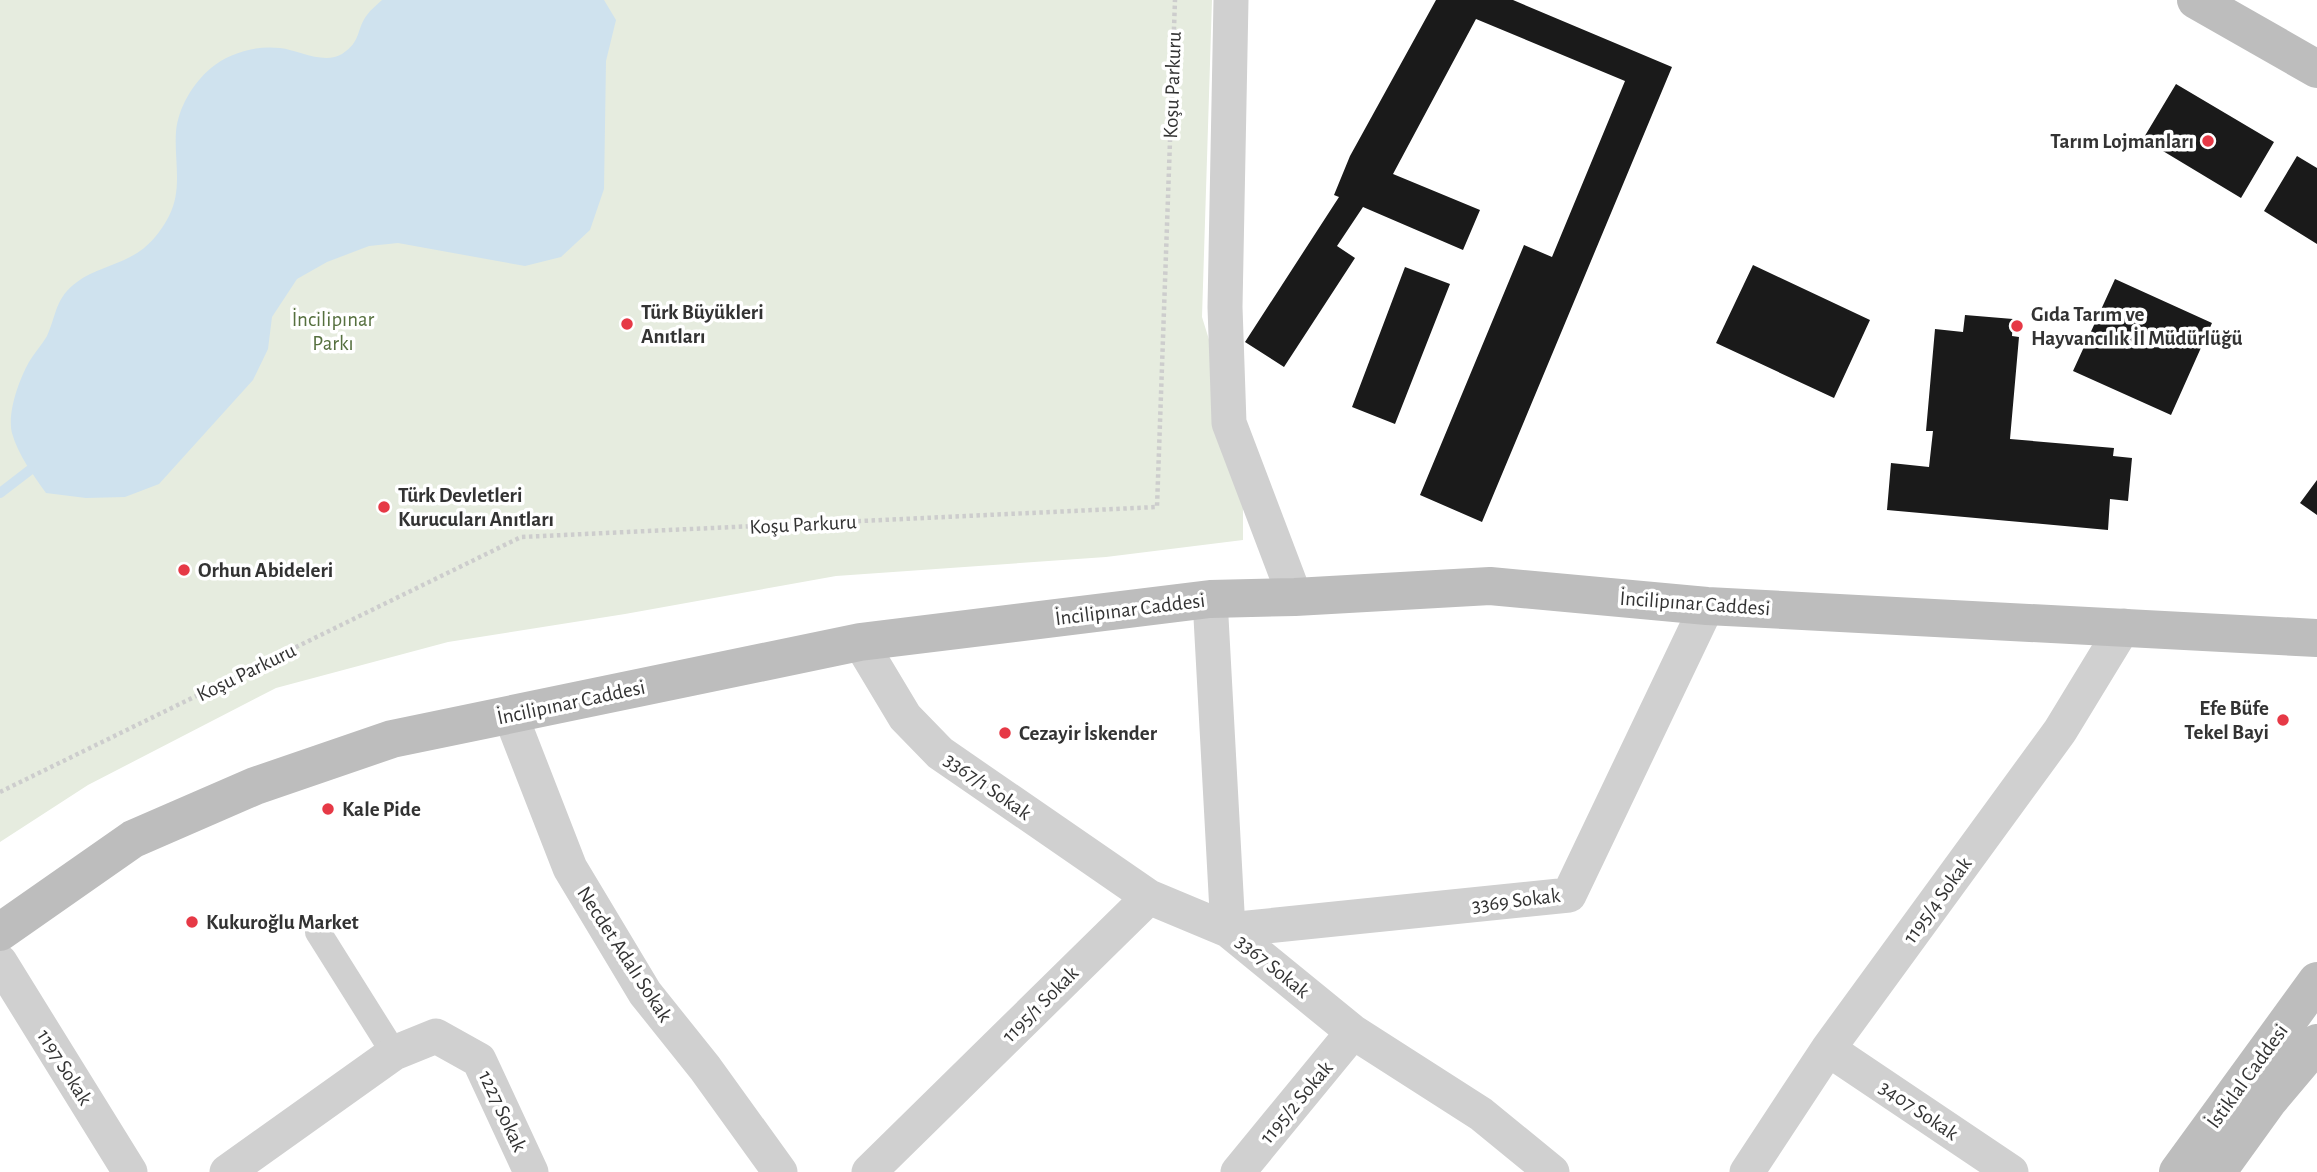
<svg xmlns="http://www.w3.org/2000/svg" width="2317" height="1172" font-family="'Alegreya Sans',sans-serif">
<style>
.green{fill:#e6ecdf}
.water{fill:#cfe2ee}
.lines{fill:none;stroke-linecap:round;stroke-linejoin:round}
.stream{stroke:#cfe2ee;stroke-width:10}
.building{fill:#1a1a1a}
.path{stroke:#cdcdcd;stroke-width:4.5;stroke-dasharray:3.5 3.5;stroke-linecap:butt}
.pedestrian{stroke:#d0d0d0;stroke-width:26}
.minor{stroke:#d0d0d0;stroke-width:35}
.secondary{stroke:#bdbdbd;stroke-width:38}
.poi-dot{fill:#e63946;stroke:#fff;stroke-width:2.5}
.labels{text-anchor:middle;stroke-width:7;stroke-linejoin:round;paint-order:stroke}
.street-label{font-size:21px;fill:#333;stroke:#fff}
.poi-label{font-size:21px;font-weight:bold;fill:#333;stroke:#fff;text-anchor:start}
.park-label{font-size:21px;fill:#56703f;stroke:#fff}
</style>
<rect width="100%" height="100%" fill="#fff"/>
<!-- green -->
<path class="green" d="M0 0H1212L1202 317 1243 450V540L1106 557 836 576 625 614 448 642 276 688 88 785 0 842Z"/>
<!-- water -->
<path class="water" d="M382 0H604L616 20 606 61 604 189 590 230 561 257 525 266 398 243 369 246 327 262 297 279 272 317 268 349 253 380 159 484 125 497 86 498 46 493C34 476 18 455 12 433 7 413 19 380 29 362 34 353 42 345 47 336 57 314 55 298 77 282 93 270 113 266 130 257 147 249 161 232 169 216 183 189 174 160 176 132 178 108 193 83 211 68 229 53 256 45 280 48 298 50 324 65 342 54 362 41 356 29 367 15 371 9 377 5 382 0Z"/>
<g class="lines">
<!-- stream -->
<path class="stream" d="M0 493 30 470"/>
</g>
<!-- building -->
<path class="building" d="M1436 0H1513L1672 67 1482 522 1420 495 1524 245 1552 257 1625 81 1476 19 1393 174 1480 210 1463 250 1363 207 1337 246 1355 258 1284 367 1245 342 1339 197 1334 195 1350 156Z
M2176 84 2274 142 2241 198 2143 139Z
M2297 156 2317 168V244L2264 211Z
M1753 265 1870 320 1834 398 1716 343Z
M1405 267 1450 284 1395 424 1352 407Z
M2115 279 2212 323 2171 415 2073 371Z
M1965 315 2013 319 2012 336 2019 337 2010 439 2114 448 2113 456 2132 458 2128 501 2110 499 2108 530 1887 510 1891 463 1929 467 1933 431H1926L1935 329 1963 332Z
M2317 480V515L2300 503Z"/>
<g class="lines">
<!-- path -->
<path class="path" d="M0 792 521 537 1157 507 1175 0"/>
<!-- pedestrian -->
<path class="pedestrian" d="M318 932 394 1053"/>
<!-- minor -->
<path class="minor" d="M1231 0 1225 307 1229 423 1295 597
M1210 599 1228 930 1353 1032 1481 1114 1552 1172
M860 642 905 717 940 753 1149 897
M510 714 570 868 645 993 705 1068 780 1172
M0 962 130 1172
M1828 1049 2011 1172
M227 1172 394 1053 436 1036 479 1060 531 1172
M869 1172 1149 897 1228 930 1569 895 1707 606
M1238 1172 1353 1032
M1747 1172 1828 1049 2060 731 2124 626"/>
<!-- secondary -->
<path class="secondary" d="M2196 0 2317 69
M0 932 133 839 255 786 392 739 860 642 1210 599 1295 597 1490 586 1707 606 2317 638
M2178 1172 2317 981
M2217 1172 2269 1100 2317 1043"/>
</g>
<!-- markers -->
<g class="poi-dot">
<circle cx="2208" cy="141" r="7"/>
<circle cx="627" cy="324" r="7"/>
<circle cx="2017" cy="326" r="7"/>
<circle cx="384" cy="507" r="7"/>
<circle cx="184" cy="570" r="7"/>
<circle cx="2283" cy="720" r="7"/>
<circle cx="1005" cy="733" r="7"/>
<circle cx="328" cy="809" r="7"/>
<circle cx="192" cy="922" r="7"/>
</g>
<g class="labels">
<!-- street labels -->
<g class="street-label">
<text transform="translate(1172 85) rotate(-88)" y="7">Koşu Parkuru</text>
<text transform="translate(803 524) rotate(-3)" y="7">Koşu Parkuru</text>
<text transform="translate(1695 603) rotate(4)" y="7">İncilipınar Caddesi</text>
<text transform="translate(1130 609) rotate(-7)" y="7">İncilipınar Caddesi</text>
<text transform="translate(246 672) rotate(-26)" y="7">Koşu Parkuru</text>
<text transform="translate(571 702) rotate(-12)" y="7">İncilipınar Caddesi</text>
<text transform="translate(988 786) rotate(35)" y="7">3367/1 Sokak</text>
<text transform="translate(1516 900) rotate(-7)" y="7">3369 Sokak</text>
<text transform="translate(1937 900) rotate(-54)" y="7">1195/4 Sokak</text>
<text transform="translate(625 954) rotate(57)" y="7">Necdet Adalı Sokak</text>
<text transform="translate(1273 966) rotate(39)" y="7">3367 Sokak</text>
<text transform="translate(1040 1004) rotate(-45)" y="7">1195/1 Sokak</text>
<text transform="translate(65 1067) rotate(58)" y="7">1197 Sokak</text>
<text transform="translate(2247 1076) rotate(-54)" y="7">İstiklal Caddesi</text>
<text transform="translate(1296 1102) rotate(-50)" y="7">1195/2 Sokak</text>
<text transform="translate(1919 1110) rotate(34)" y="7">3407 Sokak</text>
<text transform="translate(503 1111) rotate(65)" y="7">1227 Sokak</text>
</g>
<!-- poi labels -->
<g class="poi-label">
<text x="2194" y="148" text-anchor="end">Tarım Lojmanları</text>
<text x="641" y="319">Türk Büyükleri<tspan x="641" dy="24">Anıtları</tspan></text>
<text x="2031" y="321">Gıda Tarım ve<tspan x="2031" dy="24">Hayvancılık İl Müdürlüğü</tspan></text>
<text x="398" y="502">Türk Devletleri<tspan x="398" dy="24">Kurucuları Anıtları</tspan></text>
<text x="198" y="577">Orhun Abideleri</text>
<text x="2269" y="715" text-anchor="end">Efe Büfe<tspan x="2269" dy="24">Tekel Bayi</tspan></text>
<text x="1019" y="740">Cezayir İskender</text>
<text x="342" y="816">Kale Pide</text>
<text x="206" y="929">Kukuroğlu Market</text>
</g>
<!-- park labels -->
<g class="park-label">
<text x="333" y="326">İncilipınar<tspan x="333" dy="24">Parkı</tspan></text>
</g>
</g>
</svg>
